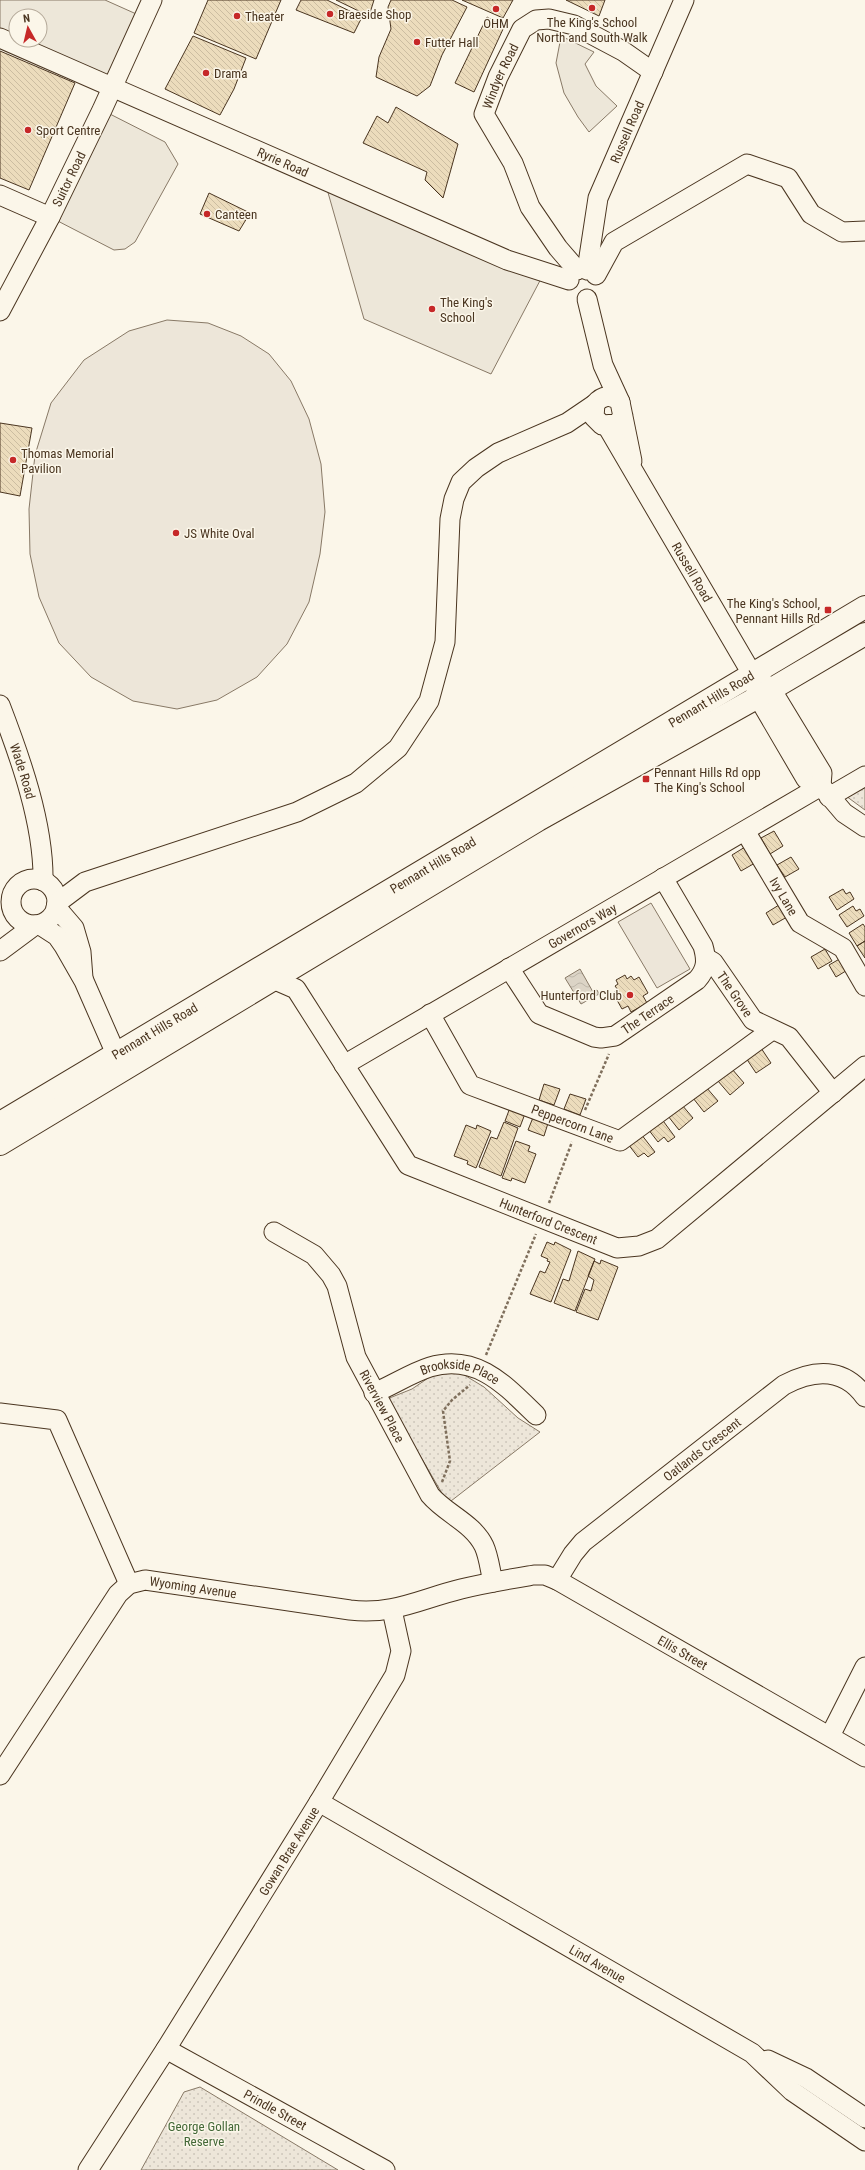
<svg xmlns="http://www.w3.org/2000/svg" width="865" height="2170" font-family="'Roboto Condensed',sans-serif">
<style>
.grass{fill:#ede6d9;stroke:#887966}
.park{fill:url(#park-dots);stroke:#887966}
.parking{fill:#ede7d9;stroke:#887966;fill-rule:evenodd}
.water{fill:url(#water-waves);stroke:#887966}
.building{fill:url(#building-back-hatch);stroke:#4a3520}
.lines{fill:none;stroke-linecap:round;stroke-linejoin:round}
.minor-casing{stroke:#4a3520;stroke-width:21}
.highway-casing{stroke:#4a3520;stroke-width:24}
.path{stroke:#7f6f5c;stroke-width:2.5;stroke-dasharray:3 2;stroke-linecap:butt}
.minor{stroke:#fbf6e9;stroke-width:19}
.highway{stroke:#fbf6e9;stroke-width:22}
.poi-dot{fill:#c62828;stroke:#fbf6e9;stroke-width:1.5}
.labels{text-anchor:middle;stroke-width:3;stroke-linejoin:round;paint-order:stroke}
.poi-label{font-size:13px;fill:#4a3520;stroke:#fbf6e9;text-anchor:start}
.street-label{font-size:13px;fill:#4a3520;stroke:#fbf6e9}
.park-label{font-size:13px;fill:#436837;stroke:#fbf6e9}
</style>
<defs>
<pattern id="park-dots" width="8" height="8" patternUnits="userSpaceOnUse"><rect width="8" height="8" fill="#ede6d9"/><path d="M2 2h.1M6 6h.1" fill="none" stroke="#cdc6ba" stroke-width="1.8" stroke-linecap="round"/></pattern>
<pattern id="water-waves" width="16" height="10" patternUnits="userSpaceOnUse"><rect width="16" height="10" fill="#dcd4c6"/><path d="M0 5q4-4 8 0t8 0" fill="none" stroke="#beb7aa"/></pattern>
<pattern id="building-back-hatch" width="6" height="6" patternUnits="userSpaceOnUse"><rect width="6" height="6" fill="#ecdcbc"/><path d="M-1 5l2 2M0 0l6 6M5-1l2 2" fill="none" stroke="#ccbda1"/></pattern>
</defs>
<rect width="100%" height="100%" fill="#fbf6e9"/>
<!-- grass -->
<path class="grass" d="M167 320 208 323 241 336 269 354 291 381 309 419 321 464 325 512 320 554 309 602 287 644 257 677 217 700 177 709 133 701 91 677 59 643 39 597 30 554 29 509 35 455 51 403 84 360 129 331Z
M651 903 690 969 657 988 618 922Z"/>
<!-- park -->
<path class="park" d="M865 785V810L846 796Z
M437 1372 461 1373 484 1387 518 1418 540 1432 451 1501 443 1495 387 1399 412 1389Z
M200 2087 338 2170H141L184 2092Z"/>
<!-- parking -->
<path class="parking" d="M0 0H105L143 17 111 88 0 38ZM16 16H40V40H16Z
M563 37 594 52 585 64 596 86 617 106 589 132 578 117 564 93 556 63 560 42Z
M102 110 165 142 178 164 135 242 125 249 114 250 50 217Z
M325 182 544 273 491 374 364 319Z"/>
<!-- water -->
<path class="water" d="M580 969 593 992 597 990 599 994 581 1004 565 978Z"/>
<!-- building -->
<path class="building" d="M208 0H281L256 59 194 33Z
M301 0H327L362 17 354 33 296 10Z
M336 0H374L369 16Z
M391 0H452L467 7 442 55 430 86 417 96 376 77 379 57 391 29 388 7Z
M462 0H513L503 18Z
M566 0H605L599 16Z
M487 17 504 27 474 92 455 83Z
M193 36 246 58 234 89 220 115 165 89Z
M0 51 75 83 29 190 0 178Z
M396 107 458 144 443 198 425 180 427 172 363 143 377 116 388 123Z
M209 193 250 213 239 231 200 214Z
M0 423 32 428 20 496 0 492Z
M774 831 783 846 770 854 761 838Z
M745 847 755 863 741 871 732 855Z
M791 857 799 869 785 877 777 865Z
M843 889 846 894 850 892 854 899 837 910 829 897Z
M779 905 787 917 773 925 766 913Z
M853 906 856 911 860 909 864 916 847 927 839 915Z
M863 924 865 927V941L857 946 849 933Z
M865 941V958L857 946Z
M825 949 832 961 818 969 811 957Z
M843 957 849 969 836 977 829 965Z
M625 975 627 979 631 976 634 980 639 977 648 993 643 996 647 1003 631 1012 628 1006 622 1009 613 993 618 990 615 986 618 984 616 980Z
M761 1048 771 1063 756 1073 746 1058Z
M732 1069 744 1083 730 1095 718 1081Z
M544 1084 560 1089 554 1105 539 1100Z
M706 1087 718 1101 704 1112 693 1098Z
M570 1094 586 1099 580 1115 564 1109Z
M511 1105 526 1111 520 1127 505 1121Z
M682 1105 693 1118 679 1130 668 1116Z
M534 1115 549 1120 544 1136 528 1130Z
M661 1118 675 1137 668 1142 664 1137 658 1142 648 1129Z
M504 1122 518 1128 501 1176 479 1167 491 1137 497 1139Z
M466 1125 476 1129 477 1125 491 1131 476 1168 467 1164 468 1161 454 1156Z
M641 1134 655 1152 648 1157 644 1153 638 1157 628 1144Z
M516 1141 530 1146 528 1151 536 1154 525 1183 512 1178 511 1181 502 1178Z
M547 1242 554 1245 555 1242 571 1250 551 1302 530 1294 540 1271 545 1273 550 1262 547 1261 548 1259 541 1256Z
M578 1251 595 1259 575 1311 554 1303 563 1279 569 1281Z
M601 1260 618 1267 598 1320 576 1312 585 1289 591 1291 594 1280 588 1276 594 1261 600 1264Z"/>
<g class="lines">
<defs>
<g id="minor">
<path id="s1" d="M0 38 507 260 569 280"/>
<path d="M0 195 50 217"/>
<path id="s2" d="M577 270 558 248 530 207 513 163 484 114 498 77 522 29 536 20 549 19 574 25 623 51 653 72"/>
<path id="s3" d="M587 270 598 198 684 0"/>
<path d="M596 275 614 242 747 164 788 178 811 214 842 232 865 231"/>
<path d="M587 299 603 365 620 402"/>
<path id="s4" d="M0 311 50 217 102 110 152 0"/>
<path d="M623 416 617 424 602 425 594 417 595 404C602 395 612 394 620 402L632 461"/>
<path id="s5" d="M607 426 752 674 758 697 806 779 821 786 844 813 865 827"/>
<path d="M761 681 771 689 822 773 821 786"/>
<path id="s6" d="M0 705C20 757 44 824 43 881"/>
<path d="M829 797 865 776"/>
<path id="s7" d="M745 831 800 923 843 948 865 986"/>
<circle cx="34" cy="902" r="23"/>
<path d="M57 903 85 882 297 812 356 783 398 748 429 701 445 642 450 519 454 499 461 482 476 468 498 453 567 423 595 404"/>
<path d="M56 907 74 928 81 952 83 978"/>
<path d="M40 925 57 936 64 946 84 981 116 1054"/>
<path d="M0 951 35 925"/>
<path id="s8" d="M706 958 713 962 753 1020 789 1037 833 1093"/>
<path id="s9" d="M509 968 539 1014 594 1037 601 1038 615 1036 697 980C707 969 707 960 703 946L663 878"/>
<path id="s10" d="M273 979 296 989 408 1165 617 1248 639 1246 657 1239 865 1066"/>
<path id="s11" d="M430 1014 470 1085 620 1141 772 1030"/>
<path id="s12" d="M344 1065 821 786"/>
<path id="s13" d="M274 1232 314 1255 331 1275 337 1286 356 1357 430 1495C446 1514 473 1523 484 1546 489 1557 490 1570 493 1582"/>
<path id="s14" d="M374 1393C393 1385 411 1373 430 1367 477 1353 506 1386 536 1415"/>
<path d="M0 1413 57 1420 129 1584"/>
<path id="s15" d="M557 1580 573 1554 583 1542 784 1385C814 1369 844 1367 865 1397"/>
<path d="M830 1736 865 1667"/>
<path id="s16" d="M0 1775 118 1594 129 1584 145 1580 350 1610C394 1615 420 1599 461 1589 485 1583 510 1579 534 1575H545L557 1580 865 1757"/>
<path id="s17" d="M319 1802 752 2053 792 2091 865 2141"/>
<path id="s18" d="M166 2049 385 2170"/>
<path d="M768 2060 806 2078 865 2118"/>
<path id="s19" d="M88 2170 166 2049 319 1802 395 1675 401 1651 392 1610"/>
</g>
<g id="highway">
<path id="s20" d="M0 1123 865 607"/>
<path d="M0 1144 538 820 758 697 865 634"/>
</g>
</defs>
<!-- minor casing -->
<use href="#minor" class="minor-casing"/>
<!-- highway casing -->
<use href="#highway" class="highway-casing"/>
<!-- path -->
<path class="path" d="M585 1110 609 1054
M549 1203 572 1142
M486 1355 536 1234
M442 1482 450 1461 443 1411 452 1400 470 1385"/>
<!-- minor -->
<use href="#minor" class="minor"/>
<!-- highway -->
<use href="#highway" class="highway"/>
</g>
<!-- markers -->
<g class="poi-dot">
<circle cx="592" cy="8" r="4"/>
<circle cx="496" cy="9" r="4"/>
<circle cx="330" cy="14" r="4"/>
<circle cx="237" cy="16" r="4"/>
<circle cx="417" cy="42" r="4"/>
<circle cx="206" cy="73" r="4"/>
<circle cx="28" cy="130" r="4"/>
<circle cx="207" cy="214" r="4"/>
<circle cx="432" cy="309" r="4"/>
<circle cx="13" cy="460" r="4"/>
<circle cx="176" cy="533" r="4"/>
<rect x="824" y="606" width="8" height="8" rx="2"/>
<rect x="642" y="775" width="8" height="8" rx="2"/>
<circle cx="630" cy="995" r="4"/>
</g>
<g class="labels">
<!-- poi labels -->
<g class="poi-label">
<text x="338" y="19">Braeside Shop</text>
<text x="245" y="21">Theater</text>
<text x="592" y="27" text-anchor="middle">The King's School<tspan x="592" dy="15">North and South Walk</tspan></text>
<text x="496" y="28" text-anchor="middle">OHM</text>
<text x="425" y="47">Futter Hall</text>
<text x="214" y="78">Drama</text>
<text x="36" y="135">Sport Centre</text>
<text x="215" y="219">Canteen</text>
<text x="440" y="307">The King's<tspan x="440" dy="15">School</tspan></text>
<text x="21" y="458">Thomas Memorial<tspan x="21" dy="15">Pavilion</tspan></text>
<text x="184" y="538">JS White Oval</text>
<text x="820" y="608" text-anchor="end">The King's School,<tspan x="820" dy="15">Pennant Hills Rd</tspan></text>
<text x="654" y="777">Pennant Hills Rd opp<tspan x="654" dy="15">The King's School</tspan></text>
<text x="622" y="1000" text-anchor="end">Hunterford Club</text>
</g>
<!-- street labels -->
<g class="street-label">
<text dy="5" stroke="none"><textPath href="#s2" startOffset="224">Windyer Road</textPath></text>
<text dy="5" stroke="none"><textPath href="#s3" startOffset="145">Russell Road</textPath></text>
<text dy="5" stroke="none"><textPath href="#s1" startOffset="309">Ryrie Road</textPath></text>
<text dy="5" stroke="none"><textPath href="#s4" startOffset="149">Suitor Road</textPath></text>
<text dy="5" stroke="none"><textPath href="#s5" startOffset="169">Russell Road</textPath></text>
<text dy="5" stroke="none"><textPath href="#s20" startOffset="828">Pennant Hills Road</textPath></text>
<text dy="5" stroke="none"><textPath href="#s6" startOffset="70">Wade Road</textPath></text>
<text dy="5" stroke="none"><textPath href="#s20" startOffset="504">Pennant Hills Road</textPath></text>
<text dy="5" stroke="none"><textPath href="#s7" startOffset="76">Ivy Lane</textPath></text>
<text dy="5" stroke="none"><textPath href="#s12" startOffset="276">Governors Way</textPath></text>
<text dy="5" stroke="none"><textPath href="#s8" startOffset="47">The Grove</textPath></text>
<text dy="5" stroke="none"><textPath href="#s9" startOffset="175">The Terrace</textPath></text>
<text dy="5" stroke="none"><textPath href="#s20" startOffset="180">Pennant Hills Road</textPath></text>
<text dy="5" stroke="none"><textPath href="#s11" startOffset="191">Peppercorn Lane</textPath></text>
<text dy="5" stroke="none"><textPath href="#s10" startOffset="385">Hunterford Crescent</textPath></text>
<text dy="5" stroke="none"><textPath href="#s14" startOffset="93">Brookside Place</textPath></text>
<text dy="5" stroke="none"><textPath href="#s13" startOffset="214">Riverview Place</textPath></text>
<text dy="5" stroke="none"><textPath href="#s15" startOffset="197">Oatlands Crescent</textPath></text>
<text dy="5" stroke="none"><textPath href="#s16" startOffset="296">Wyoming Avenue</textPath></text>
<text dy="5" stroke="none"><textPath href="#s16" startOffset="812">Ellis Street</textPath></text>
<text dy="5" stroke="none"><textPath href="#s19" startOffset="377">Gowan Brae Avenue</textPath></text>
<text dy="5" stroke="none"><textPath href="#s17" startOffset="322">Lind Avenue</textPath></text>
<text dy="5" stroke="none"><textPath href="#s18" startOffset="125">Prindle Street</textPath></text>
</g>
<!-- park labels -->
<g class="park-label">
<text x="204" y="2131">George Gollan<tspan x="204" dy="15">Reserve</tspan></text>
</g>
</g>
<!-- north arrow -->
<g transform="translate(28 28) rotate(352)"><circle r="19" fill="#fbf6e9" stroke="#b4a999"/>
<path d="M0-3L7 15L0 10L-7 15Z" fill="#c62828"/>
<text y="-6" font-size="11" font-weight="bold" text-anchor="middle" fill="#4a3520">N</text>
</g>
</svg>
